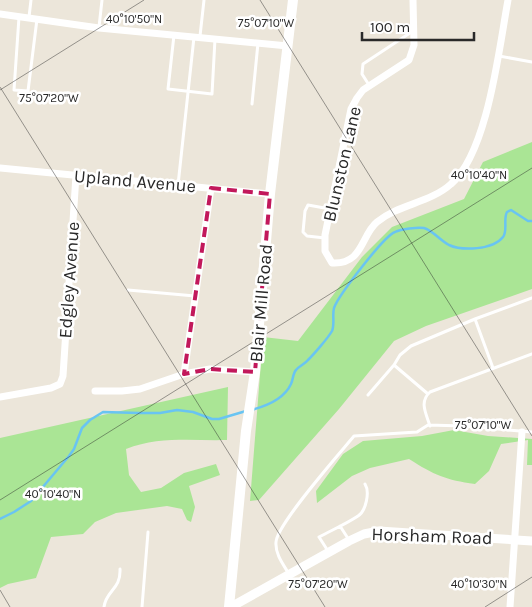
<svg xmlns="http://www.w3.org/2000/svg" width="532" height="607" font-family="Karla,sans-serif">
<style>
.green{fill:#aae595}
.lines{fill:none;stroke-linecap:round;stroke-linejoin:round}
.stream{stroke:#69c4f2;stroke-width:2.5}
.service{stroke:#fff;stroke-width:3}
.minor{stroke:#fff;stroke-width:7}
.tertiary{stroke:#fff;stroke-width:9}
.secondary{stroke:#fff;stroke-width:10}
.marked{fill:none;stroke:#c2185b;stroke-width:4;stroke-dasharray:10 6;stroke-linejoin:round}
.ticks{fill:none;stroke:#292929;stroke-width:1;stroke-opacity:0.45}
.labels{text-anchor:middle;stroke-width:5;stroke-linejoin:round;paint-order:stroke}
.street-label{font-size:18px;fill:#292929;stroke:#fff}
.ticks-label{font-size:12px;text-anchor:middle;fill:#292929;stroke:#fff;stroke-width:5;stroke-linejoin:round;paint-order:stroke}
</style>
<rect width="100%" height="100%" fill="#ece6da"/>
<!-- green -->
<path class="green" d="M532 142V289L426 326 394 341 339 409 259 500 250 501 263 337 298 341 362 257 392 227 464 199 483 162Z
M228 387 227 440C193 441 159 436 126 449L129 475 141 492 161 488 184 473 216 464 220 475 189 486 195 507 191 522 187 520 182 509 167 506 116 513 95 522 83 534 51 537 36 578 8 584 0 588V438Z
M454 430 488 436 532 439V465H527L528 440 501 444 489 471 475 484C446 480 434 475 409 459L370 468 352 476 317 503 316 491 343 454 363 441 422 436Z"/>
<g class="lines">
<!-- stream -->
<path class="stream" d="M251 410C267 406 284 399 291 384 293 380 293 373 296 370 299 366 305 364 308 360 314 354 328 338 332 331 335 324 332 315 334 308 338 296 384 236 395 232 401 229 418 227 424 228 432 230 441 241 449 245 462 251 493 250 503 237 508 231 503 219 507 212L511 210 528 221H532
M0 519 14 512 31 501 69 456 74 449 82 428 90 420 103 412 139 413H160L177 410 193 412 212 419H219L246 411"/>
<!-- service -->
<path class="service" d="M19 17 14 90 28 91 37 19
M29 17 31 0
M99 27 102 0
M174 35 168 89 212 94 215 39
M200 36 204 0
M499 56 532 62
M369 85 362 74 363 64 413 31
M252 104 258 43
M178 185 194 37
M325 238 307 236 303 232 305 211 308 205 330 209
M128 290 195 296
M475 319 493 368
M394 365 428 394
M368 395 394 365 400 355 411 346 475 319 532 298
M430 426C426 413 419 402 430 392L532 354
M340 526 349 540
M328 551 319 537C332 530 346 524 358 516 366 511 370 492 365 484
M289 574C283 564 275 554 276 542 277 524 340 453 354 436L417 432 428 425 464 426 532 432
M104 607C106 590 121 590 120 569
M142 607 148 532"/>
<!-- minor -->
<path class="minor" d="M413 0 414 45 409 60 363 90 357 98 351 109 325 235V251L332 263C363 265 361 235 377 222 399 204 430 203 451 184 488 152 499 48 508 0
M0 14 99 28 288 46
M0 168 270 194
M184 374 211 188
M95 391H122L140 389 184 374 210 369 255 372
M0 397 51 388 60 384 63 376 76 175
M510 607 522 432"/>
<!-- tertiary -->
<path class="tertiary" d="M231 607 349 541 364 534 379 531 532 541"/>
<!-- secondary -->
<path class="secondary" d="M229 607 246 431 255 372 270 194 293 0"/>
</g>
<!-- marked area -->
<path class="marked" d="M211 188 270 194 255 372 210 369 184 374Z"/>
<!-- ticks -->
<path class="ticks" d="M260 0 532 436M0 87 325 607M0 90 144 0M0 500 532 168M0 590 10 607M485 607 532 577"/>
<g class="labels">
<!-- street labels -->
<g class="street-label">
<text transform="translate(342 164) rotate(-77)" y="6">Blunston Lane</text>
<text transform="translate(135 181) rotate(5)" y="6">Upland Avenue</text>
<text transform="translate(69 280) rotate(-86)" y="6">Edgley Avenue</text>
<text transform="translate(261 303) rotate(-85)" y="6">Blair Mill Road</text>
<text transform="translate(432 536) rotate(2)" y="6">Horsham Road</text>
</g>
</g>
<g class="ticks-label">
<text x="134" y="23">40°10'50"N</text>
<text x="266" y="27">75°07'10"W</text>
<text x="49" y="102">75°07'20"W</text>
<text x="479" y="179">40°10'40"N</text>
<text x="483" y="429">75°07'10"W</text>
<text x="53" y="498">40°10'40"N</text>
<text x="318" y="588">75°07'20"W</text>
<text x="479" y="588">40°10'30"N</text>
</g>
<!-- scale -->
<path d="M362 32v8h112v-8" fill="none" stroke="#292929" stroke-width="2.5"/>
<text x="370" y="32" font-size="15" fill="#292929" stroke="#ffffff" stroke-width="4" paint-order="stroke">100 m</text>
</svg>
